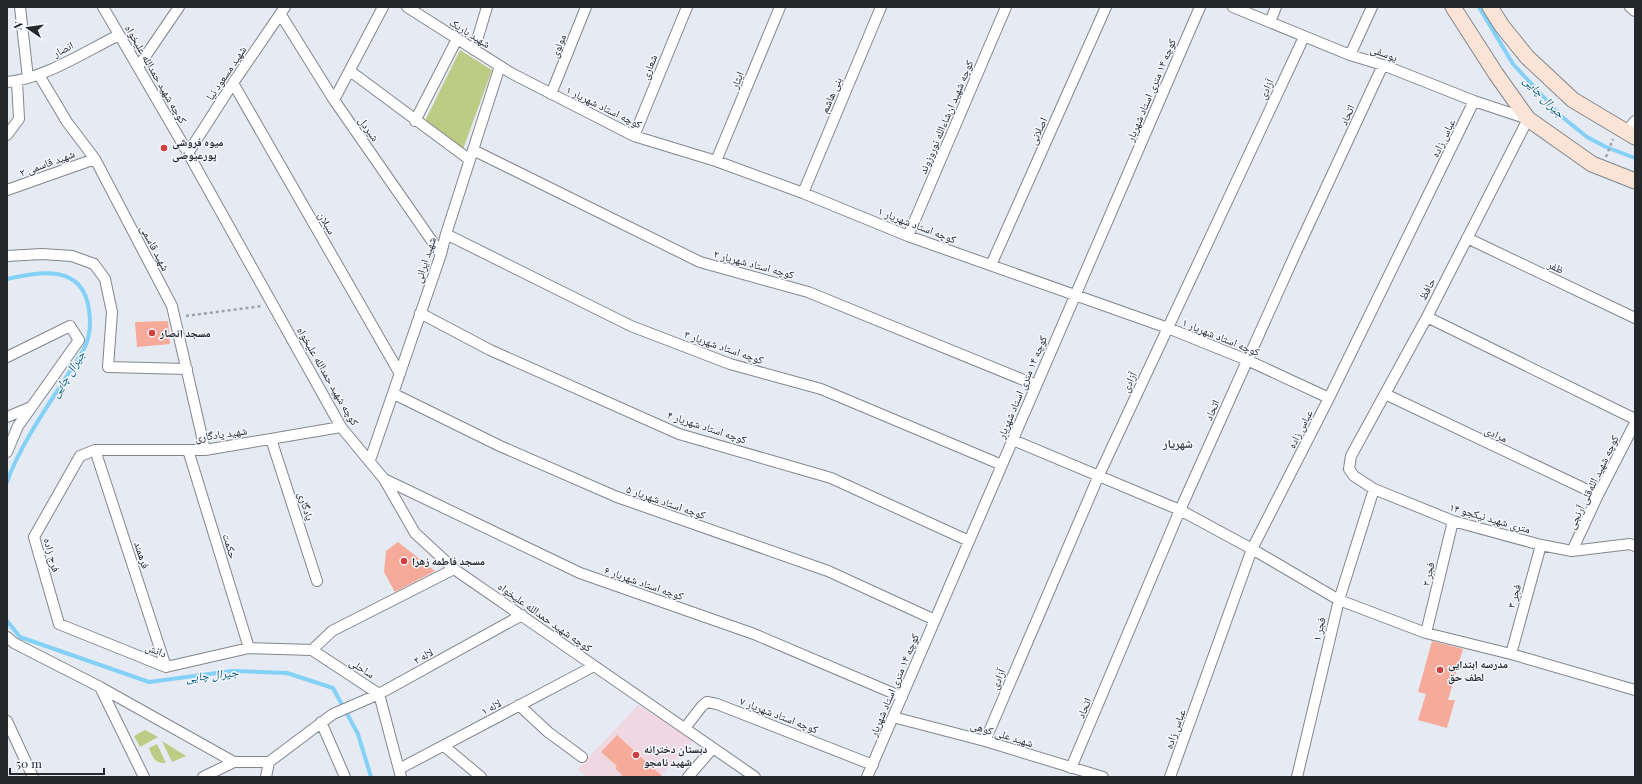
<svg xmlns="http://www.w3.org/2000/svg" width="1642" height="784" font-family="'Playfair Display','Noto Naskh Arabic',serif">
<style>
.education{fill:#f0d8e3}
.green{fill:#becb84}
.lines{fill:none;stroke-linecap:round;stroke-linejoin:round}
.stream{stroke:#84d1f7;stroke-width:4}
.building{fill:#f6aa99}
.street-casing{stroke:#82868d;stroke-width:12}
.secondary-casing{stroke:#82868d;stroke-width:17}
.path{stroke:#9ea1a7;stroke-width:2.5;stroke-dasharray:3 3;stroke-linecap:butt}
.street{stroke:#fff;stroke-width:10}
.secondary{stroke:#fbe4d6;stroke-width:15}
.poi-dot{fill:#ce4039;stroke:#f4f7fe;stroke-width:1.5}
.labels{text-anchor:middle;stroke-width:3;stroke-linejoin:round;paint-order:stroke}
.street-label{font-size:11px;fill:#26272a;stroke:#f4f7fe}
.poi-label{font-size:11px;font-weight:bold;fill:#26272a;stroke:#f4f7fe;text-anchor:start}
.water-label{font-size:12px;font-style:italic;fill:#015a79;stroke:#f4f7fe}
.neighbourhood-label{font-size:12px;font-weight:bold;fill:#40444a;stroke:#f4f7fe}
</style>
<rect width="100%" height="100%" fill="#e6eaf2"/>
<!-- education -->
<path class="education" d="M638 705 694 740 660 777H587L577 770Z"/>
<!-- green -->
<path class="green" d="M460 50 492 70 463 149 423 125Z
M145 730 158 737 140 747 134 736Z
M162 741 186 756 172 762Z
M157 744 166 763C155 764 153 758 149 748Z"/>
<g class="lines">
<!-- stream -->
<path class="stream" d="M1479 7 1513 64 1561 116 1587 137 1606 147 1635 158
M7 279C40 272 83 263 89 310 91 323 90 337 84 349 78 360 70 371 63 382 44 411 18 450 7 482
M7 621 20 637 149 682 232 671 287 673 333 688 358 734 371 777"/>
</g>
<!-- building -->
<path class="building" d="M168 321 170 344 137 347 135 322Z
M398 542 435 571 395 592 384 572 386 551Z
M1432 641 1463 649 1448 700H1455L1447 728 1418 720 1426 694 1418 692Z
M617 735 663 777H624L615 768 617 766 601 752Z"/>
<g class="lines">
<defs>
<path id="street" d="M20 7 28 78
M103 7 188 153 341 427 384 479 415 533 454 569 755 777
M407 7 511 73 634 136 716 161 803 193 908 236 1168 328 1247 360 1329 398
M1233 7 1350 55 1383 65 1474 101 1528 119 1427 317 1351 456 1349 469 1354 476 1374 489 1453 521 1541 545 1572 551 1630 544 1635 546
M1630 7 1635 11
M281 15 334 100 441 254
M1270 22 1276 7
M474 50 487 7
M1350 55 1372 7
M138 67 179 7
M350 71 470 160
M39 75 67 122 95 159 172 306 205 450
M7 82C44 79 86 51 119 35
M233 83 400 374
M551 94 586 7
M334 100 383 7
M415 121 457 39
M1626 132 1635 121
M7 135 19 119 17 81
M634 136 687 7
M473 150 700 262 808 292 1036 385
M188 153 233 83 285 7
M716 161 780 7
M7 190 95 159
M803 193 881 7
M446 234 631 326 730 364 821 389 1002 465
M908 236 1006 7
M1467 238 1635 318
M7 256 42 254 72 256 94 264 105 279 112 312 108 367 187 369
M991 265 1106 7
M420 313 490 350 679 434 831 478 969 541
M1427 317 1635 419
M7 357 70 326 79 340 18 426 7 452
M394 394 500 446 617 497 828 571 935 620
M1385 394 1598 495
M7 417 31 407
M341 427 205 450H95L80 456 34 537 59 624 166 667 249 648 312 650 379 694 401 777
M271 439 317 581
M1013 440 1180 510 1252 549 1339 600 1426 633 1511 654 1635 690
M95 450 166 667
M188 450 249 648
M370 460 441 254 446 234 500 66
M384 479 580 573 754 634 902 697
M1572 551 1598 495 1635 423
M1426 633 1453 521
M7 637 14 643 100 687 234 762
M312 650 332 631 454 569
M1511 654 1541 545
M100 687 144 777
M519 705 548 732 582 757
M893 717 985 741 1103 777
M7 721 33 777
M321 722 345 777
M685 728 702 706 707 702 717 704 873 765
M985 741 1099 475 1304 37
M444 746 481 777
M269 762 333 714 379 694 522 615
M1071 768 1180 510 1297 250 1383 65
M399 769 594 666
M203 777 234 762H269L266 777
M688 777 713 748
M867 777 1200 7
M1170 777 1252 549 1329 398 1474 101
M1297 777 1339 600 1374 489"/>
<path id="secondary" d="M1453 7 1496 74 1528 119 1592 164 1635 181
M1490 7 1502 26 1527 57 1573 100 1635 137"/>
</defs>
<!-- street casing -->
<use href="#street" class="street-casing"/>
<!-- secondary casing -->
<use href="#secondary" class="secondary-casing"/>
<!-- path -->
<path class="path" d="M1606 157 1613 139
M186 316 262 306"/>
<!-- street -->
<use href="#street" class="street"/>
<!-- secondary -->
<use href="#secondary" class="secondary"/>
</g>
<!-- markers -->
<g class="poi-dot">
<circle cx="164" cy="148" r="4"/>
<circle cx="152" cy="333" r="4"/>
<circle cx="404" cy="561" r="4"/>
<circle cx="1440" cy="670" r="4"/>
<circle cx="636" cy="755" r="4"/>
</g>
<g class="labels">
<!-- street labels -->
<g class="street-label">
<text transform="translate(470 33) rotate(32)" y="4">شهید باریک</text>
<text transform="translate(558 46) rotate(-68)" y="4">مولوی</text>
<text transform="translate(63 49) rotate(-27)" y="4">انصار</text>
<text transform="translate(1384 53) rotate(20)" y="4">یوسفی</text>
<text transform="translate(649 67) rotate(-68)" y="4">شعاری</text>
<text transform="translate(226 73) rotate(-56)" y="4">شهید مسعود نیا</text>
<text transform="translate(156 74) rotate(60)" y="4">کوچه شهید حمدالله علیخواه</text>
<text transform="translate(737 80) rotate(-67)" y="4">ایثار</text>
<text transform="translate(1266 89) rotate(-65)" y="4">آزادی</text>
<text transform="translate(1151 90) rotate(-67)" y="4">کوچه ۱۴ متری استاد شهریار</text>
<text transform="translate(831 95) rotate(-67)" y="4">بنی هاشم</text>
<text transform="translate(604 107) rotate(26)" y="4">کوچه استاد شهریار ۱</text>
<text transform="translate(1347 115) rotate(-65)" y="4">اتحاد</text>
<text transform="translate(946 117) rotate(-67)" y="4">کوچه شهید ان‌شاءالله نوروزوند</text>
<text transform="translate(369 129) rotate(55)" y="4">شیردل</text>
<text transform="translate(1038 131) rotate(-66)" y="4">اصلانی</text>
<text transform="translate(1443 138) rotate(-64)" y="4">عباس زاده</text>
<text transform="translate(47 163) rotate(-20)" y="4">شهید قاسمی ۲</text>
<text transform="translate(327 223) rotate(60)" y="4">سبلان</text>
<text transform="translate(917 225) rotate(21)" y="4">کوچه استاد شهریار ۱</text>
<text transform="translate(155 248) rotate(62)" y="4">شهید قاسمی</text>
<text transform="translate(425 260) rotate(-72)" y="4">شهید ایرانی</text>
<text transform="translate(754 264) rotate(15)" y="4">کوچه استاد شهریار ۲</text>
<text transform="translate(1556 267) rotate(26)" y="4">ظفر</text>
<text transform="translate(1427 289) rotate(-63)" y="4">حافظ</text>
<text transform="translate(1221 337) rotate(22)" y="4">کوچه استاد شهریار ۱</text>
<text transform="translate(724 347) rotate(19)" y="4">کوچه استاد شهریار ۳</text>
<text transform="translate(328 376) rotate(60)" y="4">کوچه شهید حمدالله علیخواه</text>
<text transform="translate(1129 382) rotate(-65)" y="4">آزادی</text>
<text transform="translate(1022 387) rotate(-67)" y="4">کوچه ۱۴ متری استاد شهریار</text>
<text transform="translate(1212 410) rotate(-66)" y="4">اتحاد</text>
<text transform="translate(707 427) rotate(18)" y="4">کوچه استاد شهریار ۴</text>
<text transform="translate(1300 429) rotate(-63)" y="4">عباس زاده</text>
<text transform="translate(221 434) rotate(-8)" y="4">شهید یادگاری</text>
<text transform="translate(1496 434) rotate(25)" y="4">مرادی</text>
<text transform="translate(1593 482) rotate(-64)" y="4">کوچه شهید الله‌قلی آرنجی</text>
<text transform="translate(666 502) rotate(19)" y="4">کوچه استاد شهریار ۵</text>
<text transform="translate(306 506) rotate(72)" y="4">یادگاری</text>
<text transform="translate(1490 518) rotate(16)" y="4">۱۴ متری شهید نیکجو</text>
<text transform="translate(230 546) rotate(73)" y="4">حکمت</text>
<text transform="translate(52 555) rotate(75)" y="4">فرج زاده</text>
<text transform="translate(142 555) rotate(72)" y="4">فرهمند</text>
<text transform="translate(1428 574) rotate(-77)" y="4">فجر ۲</text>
<text transform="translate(644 583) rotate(19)" y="4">کوچه استاد شهریار ۶</text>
<text transform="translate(1514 596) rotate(-74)" y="4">فجر ۳</text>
<text transform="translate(545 617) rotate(35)" y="4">کوچه شهید حمدالله علیخواه</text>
<text transform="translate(1319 629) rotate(-77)" y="4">فجر ۱</text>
<text transform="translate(156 650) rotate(21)" y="4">دانش</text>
<text transform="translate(423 656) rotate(-29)" y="4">لاله ۲</text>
<text transform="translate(362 668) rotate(33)" y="4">ساحلی</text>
<text transform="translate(998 679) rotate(-67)" y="4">آزادی</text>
<text transform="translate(894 685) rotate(-67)" y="4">کوچه ۱۴ متری استاد شهریار</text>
<text transform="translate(491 707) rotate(-28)" y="4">لاله ۱</text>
<text transform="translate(1084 708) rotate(-67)" y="4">اتحاد</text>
<text transform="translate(779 715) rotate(21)" y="4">کوچه استاد شهریار ۷</text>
<text transform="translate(1175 729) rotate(-70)" y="4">عباس زاده</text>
<text transform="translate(1002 734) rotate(17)" y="4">شهید علی کوهی</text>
</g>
<!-- poi labels -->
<g class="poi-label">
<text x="172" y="146">میوه فروشی<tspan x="172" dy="13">پورعیوضی</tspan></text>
<text x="160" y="337">مسجد انصار</text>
<text x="412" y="565">مسجد فاطمه زهرا</text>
<text x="1448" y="668">مدرسه ابتدایی<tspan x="1448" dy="13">لطف حق</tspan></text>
<text x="644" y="753">دبستان دخترانه<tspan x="644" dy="13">شهید نامجو</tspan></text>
</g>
<!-- water labels -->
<g class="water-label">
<text transform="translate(1544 97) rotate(46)" y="4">جیرال چایی</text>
<text transform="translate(68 374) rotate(-57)" y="4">جیرال چایی</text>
<text transform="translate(212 675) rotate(-6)" y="4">جیرال چایی</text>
</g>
<!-- neighbourhood labels -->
<g class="neighbourhood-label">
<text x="1178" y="448">شهریار</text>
</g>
</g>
<!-- border -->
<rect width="1642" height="784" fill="none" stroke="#26272a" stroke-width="16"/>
<!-- north arrow -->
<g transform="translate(28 28) rotate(283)" stroke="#f4f7fe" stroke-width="3" paint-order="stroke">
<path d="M0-3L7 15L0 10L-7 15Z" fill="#26272a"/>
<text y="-6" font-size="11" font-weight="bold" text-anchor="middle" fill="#26272a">N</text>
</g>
<!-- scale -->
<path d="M10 768v6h94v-6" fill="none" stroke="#26272a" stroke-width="2"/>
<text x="16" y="768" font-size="12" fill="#26272a" stroke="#f4f7fe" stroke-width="3" paint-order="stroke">50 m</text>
</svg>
